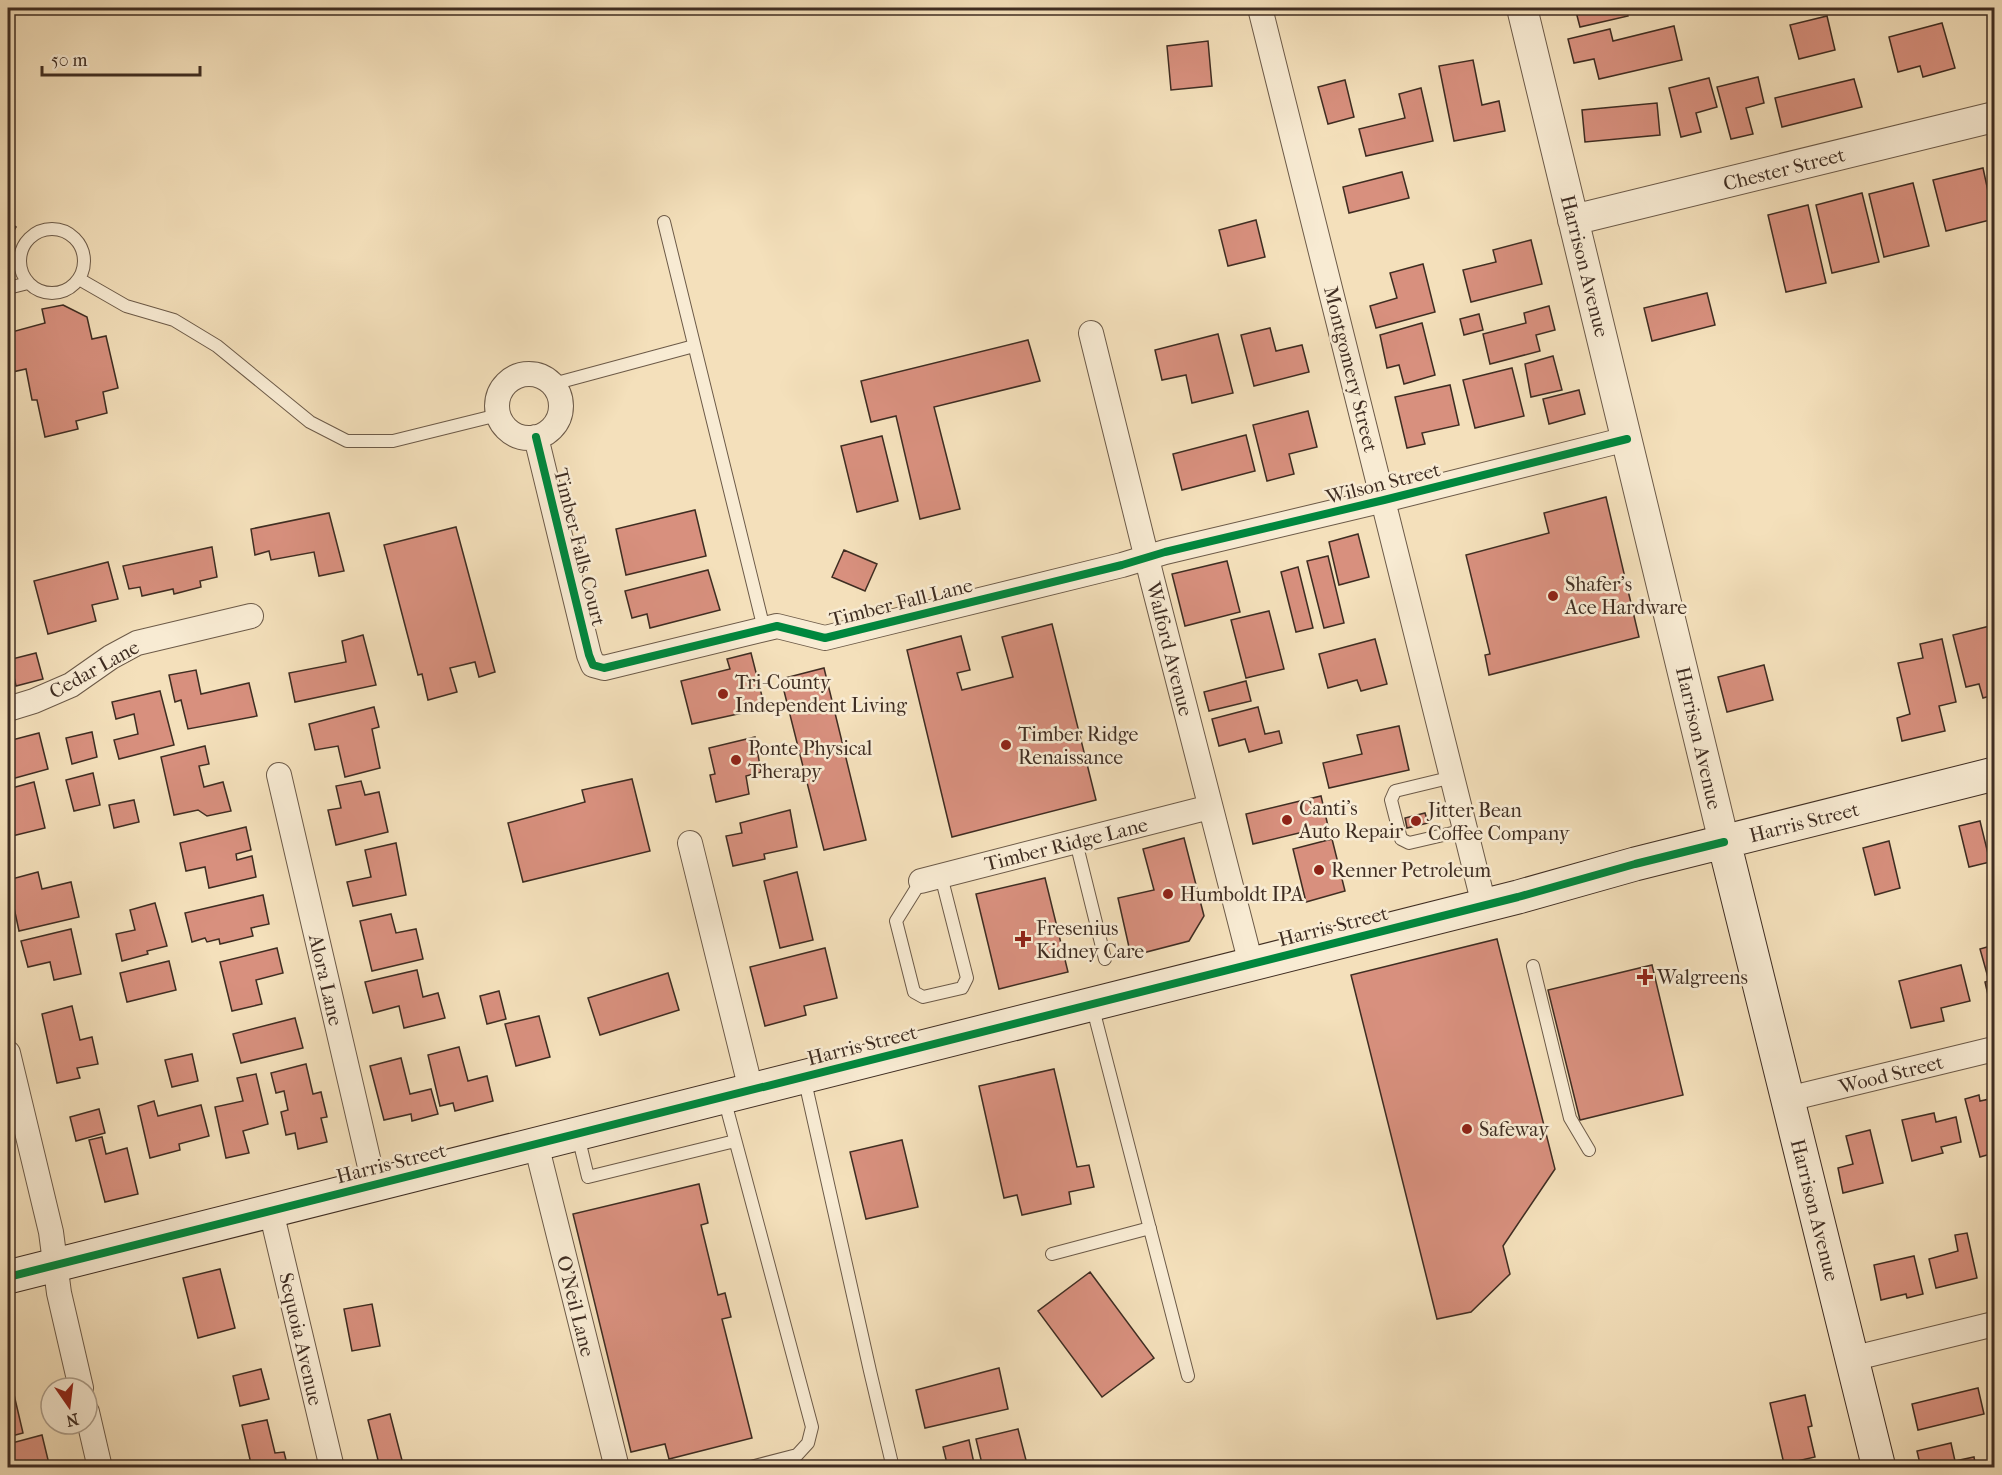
<svg xmlns="http://www.w3.org/2000/svg" width="2002" height="1475" font-family="'IM FELL French Canon',serif">
<style>
.building{fill:#d8907e;stroke:#3f2d22;stroke-width:1.5}
.lines{fill:none;stroke-linecap:round;stroke-linejoin:round}
.service-casing{stroke:#6c5a48;stroke-width:14}
.minor-casing{stroke:#6c5a48;stroke-width:26}
.tertiary-casing{stroke:#6c5a48;stroke-width:32}
.secondary-casing{stroke:#3f2d22;stroke-width:35}
.service{stroke:#f8ebd3;stroke-width:12}
.minor{stroke:#f8ebd3;stroke-width:24}
.tertiary{stroke:#f8ebd3;stroke-width:30}
.secondary{stroke:#f8ebd3;stroke-width:33}
.cycleway-casing{stroke:#f8ebd3;stroke-width:11}
.cycleway{stroke:#00873e;stroke-width:8}
.poi-dot{fill:#8f2418;stroke:#f8ebd3;stroke-width:2}
.labels{text-anchor:middle;stroke-width:5;stroke-linejoin:round;paint-order:stroke}
.street-label{font-size:20px;fill:#3f2d22;stroke:#f8ebd3}
.poi-label{font-size:20px;fill:#3f2d22;stroke:#f8ebd3;text-anchor:start}
</style>
<rect width="100%" height="100%" fill="#f4e0bb"/>
<filter id="stains"><feTurbulence type="fractalNoise" baseFrequency=".00333" numOctaves="4"/><feColorMatrix values="0 0 0 0 .2 0 0 0 0 .09 0 0 0 0 .02 0 0 0 .5 -.17"/></filter>
<radialGradient id="worn" r=".72"><stop offset=".6" stop-color="#630" stop-opacity="0"/><stop offset="1" stop-color="#630" stop-opacity=".3"/></radialGradient>
<!-- building -->
<path class="building" d="M1575 8H1626L1628 16 1580 27Z
M1827 16 1835 50 1799 59 1790 25Z
M1942 23 1955 68 1923 77 1920 66 1898 72 1889 37Z
M1674 26 1682 60 1599 79 1594 59 1574 63 1568 39 1610 29 1613 41Z
M1208 41 1212 86 1171 90 1167 46Z
M1473 60 1482 105 1499 101 1505 131 1454 141 1439 66Z
M1758 77 1764 103 1746 108 1753 134 1731 139 1717 87Z
M1709 78 1717 107 1696 113 1701 132 1681 137 1669 88Z
M1854 79 1862 107 1782 127 1775 98Z
M1345 80 1354 117 1328 124 1318 87Z
M1421 88 1433 141 1366 156 1359 129 1405 118 1399 94Z
M1657 103 1660 135 1585 142 1582 110Z
M1983 168 1994 219 1946 231 1933 180Z
M1402 172 1409 198 1349 213 1343 187Z
M1913 183 1929 246 1884 257 1869 194Z
M1862 193 1879 262 1832 273 1816 205Z
M1808 205 1826 283 1786 292 1768 215Z
M1256 220 1265 257 1228 266 1219 230Z
M8 221 16 227 8 240Z
M1531 240 1542 284 1471 302 1463 270 1496 262 1493 250Z
M1423 264 1435 312 1376 328 1370 306 1397 298 1390 273Z
M1707 293 1715 325 1652 341 1644 308Z
M63 305 87 317 92 339 106 336 118 388 103 392 107 413 76 421 78 429 45 437 37 400H32L26 369 8 373V333L45 323 42 309Z
M1549 306 1555 330 1536 335 1540 351 1490 364 1483 334 1526 323 1524 313Z
M1479 314 1483 330 1464 335 1460 319Z
M1422 323 1435 375 1404 384 1399 365 1387 368 1380 335Z
M1270 328 1276 351 1302 345 1309 372 1254 386 1241 335Z
M1218 334 1233 393 1192 403 1186 375 1162 380 1155 350Z
M1028 340 1040 381 934 407 960 509 920 519 896 416 871 422 861 381Z
M1553 356 1562 390 1531 397 1525 364Z
M1512 368 1524 416 1475 428 1463 380Z
M1450 385 1459 425 1422 433 1425 444 1407 448 1395 397Z
M1579 390 1585 414 1549 424 1543 399Z
M1308 411 1317 447 1289 454 1294 474 1267 481 1253 425Z
M1246 435 1255 471 1182 490 1173 454Z
M882 436 898 501 857 512 841 446Z
M1606 497 1639 637 1489 675 1485 655 1490 654 1466 555 1549 533 1544 513Z
M695 510 706 556 626 575 616 529Z
M329 513 344 571 319 576 314 552 271 560 269 551 255 555 251 529Z
M456 527 495 672 479 677 475 662 450 668 457 692 428 700 422 674 418 675 384 545Z
M1358 534 1369 577 1339 585 1329 542Z
M212 547 217 577 200 581 201 587 174 594 173 589 142 596 140 587 129 589 123 566Z
M844 550 877 564 865 591 832 577Z
M1328 556 1344 623 1324 628 1307 561Z
M1227 561 1240 612 1185 626 1172 574Z
M108 562 118 599 92 605 96 621 48 634 34 581Z
M1298 567 1313 628 1296 632 1281 572Z
M708 570 720 610 650 628 647 614 632 618 625 591Z
M1269 611 1284 669 1246 678 1231 620Z
M1052 624 1096 800 952 837 907 650 961 636 970 670 957 673 962 690 1013 677 1002 637Z
M1990 626 1994 642V695L1983 698 1979 684 1966 687 1953 635Z
M363 635 376 685 295 702 289 673 346 662 342 641Z
M1375 639 1387 684 1361 691 1357 680 1328 688 1319 654Z
M1942 639 1956 702 1939 706 1945 731 1902 741 1897 718 1910 714 1898 663 1923 658 1920 644Z
M36 653 43 679 16 686 14 677 8 679V660Z
M751 653 765 708 692 724 681 681 730 669 727 659Z
M1764 665 1773 700 1727 712 1718 677Z
M824 668 866 840 824 850 781 679Z
M196 670 201 694 249 683 257 716 188 729 181 700 175 702 169 675Z
M1246 681 1251 701 1209 711 1204 692Z
M160 691 174 745 119 759 114 740 138 734 134 714 116 719 112 702Z
M374 707 379 727 372 729 380 768 345 777 338 746 315 750 309 724Z
M1258 707 1265 734 1279 731 1282 743 1249 752 1245 739 1219 746 1212 719Z
M1399 726 1409 770 1329 788 1323 763 1362 754 1357 735Z
M92 732 97 757 72 764 66 738Z
M39 733 48 769 8 780V741Z
M755 737 761 772 746 776 749 794 716 802 710 775 715 774 709 748Z
M205 746 209 764 199 766 204 787 223 782 231 811 207 816 198 810 174 815 161 757Z
M93 773 100 805 74 811 66 780Z
M632 779 650 851 523 882 508 823 585 802 582 790Z
M361 781 365 795 379 792 388 832 336 845 328 810 341 808 336 786Z
M34 782 45 828 8 837V812L13 811 8 789Z
M1321 796 1328 826 1253 844 1246 814Z
M134 800 139 822 114 828 109 805Z
M790 810 797 847 764 854 765 859 733 866 726 836 742 833 740 823Z
M1425 813 1428 823 1407 828 1405 818Z
M1980 821 1990 862 1969 867 1959 826Z
M246 827 251 850 236 854 237 860 252 856 256 877 209 888 205 867 186 871 180 843Z
M1184 838 1204 916 1189 941 1131 956 1118 898 1154 890 1143 849Z
M1332 839 1345 891 1306 902 1293 849Z
M1889 841 1900 888 1875 895 1863 848Z
M396 843 406 895 353 906 347 882 371 877 365 850Z
M38 872 42 889 71 882 79 917 19 931 8 880Z
M797 872 813 940 780 948 764 881Z
M1045 878 1068 972 999 989 976 894Z
M263 895 269 924 251 928 253 936 220 944 219 939 207 942 205 938 192 942 185 913Z
M155 903 167 946 147 951 148 954 122 961 116 934 135 930 130 910Z
M391 914 396 933 416 929 423 959 372 971 360 921Z
M71 929 81 974 54 980 50 962 28 967 21 941Z
M1497 939 1555 1169 1503 1246 1510 1274 1471 1312 1437 1319 1351 975Z
M1994 945V1007L1991 1008 1985 982 1989 981 1980 949Z
M277 948 283 973 256 980 262 1004 232 1011 220 962Z
M825 948 837 998 804 1006 806 1015 765 1026 750 967Z
M169 961 176 990 127 1002 120 973Z
M1652 965 1683 1095 1580 1120 1548 990Z
M1961 965 1970 1001 1941 1008 1944 1021 1911 1028 1899 981Z
M417 970 423 997 438 993 445 1018 404 1028 399 1006 373 1013 365 982Z
M668 973 679 1010 600 1035 588 998Z
M499 991 506 1019 487 1024 480 996Z
M72 1006 80 1040 92 1037 98 1064 77 1068 80 1078 57 1083 42 1014Z
M539 1016 550 1057 516 1066 505 1024Z
M295 1018 303 1048 241 1063 233 1034Z
M459 1047 468 1081 487 1076 493 1101 455 1111 453 1103 440 1106 428 1055Z
M192 1054 198 1081 172 1087 165 1060Z
M401 1058 410 1094 431 1089 438 1114 412 1121 411 1114 384 1120 370 1066Z
M306 1064 313 1094 321 1092 327 1117 321 1118 327 1142 298 1149 295 1133 286 1135 281 1112 288 1110 284 1091 276 1093 271 1073Z
M1054 1069 1077 1167 1089 1165 1094 1187 1069 1192 1071 1204 1022 1215 1017 1195 1004 1198 979 1086Z
M256 1074 268 1124 243 1131 249 1153 226 1158 215 1107 243 1101 237 1078Z
M1979 1095 1980 1101 1994 1098V1153L1980 1157 1965 1099Z
M154 1101 158 1116 201 1105 209 1136 179 1144 180 1150 150 1158 138 1106Z
M99 1109 105 1133 76 1141 70 1117Z
M1934 1113 1936 1122 1956 1117 1961 1142 1941 1147 1943 1153 1912 1161 1902 1120Z
M1870 1130 1883 1183 1843 1193 1838 1168 1853 1164 1846 1136Z
M102 1137 106 1154 127 1148 138 1194 105 1202 89 1140Z
M902 1140 918 1207 866 1219 850 1152Z
M699 1184 708 1223 701 1225 718 1295 725 1293 731 1317 722 1319 752 1438 669 1459 665 1444 631 1452 573 1214Z
M1967 1233 1977 1278 1936 1288 1929 1259 1958 1251 1955 1235Z
M1914 1256 1923 1294 1907 1298 1906 1294 1881 1300 1874 1265Z
M220 1269 235 1328 198 1338 183 1278Z
M1090 1272 1154 1358 1102 1397 1038 1311Z
M372 1304 380 1346 352 1351 344 1309Z
M999 1368 1008 1409 925 1428 916 1390Z
M8 1369 23 1433 8 1437Z
M261 1369 269 1399 240 1406 233 1376Z
M1978 1388 1984 1414 1918 1430 1912 1404Z
M1805 1395 1812 1426 1808 1427 1815 1457 1784 1464 1770 1403Z
M390 1414 404 1468H380L368 1420Z
M267 1420 275 1453 284 1452 288 1468H252L242 1425Z
M1018 1429 1028 1468H983L976 1439Z
M42 1435 50 1468H8V1444Z
M969 1440 975 1468H948L943 1447Z
M1951 1443 1955 1461 1974 1457 1976 1468H1921L1917 1451Z
M1994 1461V1468H1982L1981 1464Z"/>
<g class="lines">
<defs>
<path id="service" d="M664 222 764 629
M20 261a32 32 0 1 1 64 0a32 32 0 1 1-64 0Z
M79 279 126 306 174 320 217 346 310 422 347 441H393L498 415
M8 288 28 283
M553 384 694 346
M1453 777 1395 791 1391 800 1401 839 1409 843 1465 830
M1076 842 1105 959
M921 881 896 921 914 992 923 997 962 988 967 978 941 876
M1533 966 1570 1118 1589 1150
M1092 1005 1188 1376
M804 1077 870 1371 893 1468
M724 1098 812 1427 808 1443 797 1455 747 1468
M578 1136 588 1177 735 1141
M1052 1254 1150 1228"/>
<path id="minor" d="M1260 8 1484 905
M1091 333 1152 579 1251 964
M497 406a32 32 0 1 1 64 0a32 32 0 1 1-64 0Z
M536 437 589 655 593 665 604 668 777 626 825 638 1122 565 1165 552 1384 500 1627 439
M8 709 34 701 71 685 111 657 137 643 251 616
M279 775 374 1184
M690 843 751 1090
M921 881 1210 807
M8 1053 51 1232 59 1293 81 1388
M1788 1099 1994 1049
M536 1144 617 1468
M271 1211 332 1468
M1851 1359 1994 1324
M87 1412 100 1468"/>
<path id="tertiary" d="M1522 8 1724 842
M1573 220 1994 117"/>
<path id="secondary" d="M1724 842 1879 1468
M8 1277 1518 897 1635 864 1994 774"/>
</defs>
<!-- service casing -->
<use href="#service" class="service-casing"/>
<!-- minor casing -->
<use href="#minor" class="minor-casing"/>
<!-- tertiary casing -->
<use href="#tertiary" class="tertiary-casing"/>
<!-- secondary casing -->
<use href="#secondary" class="secondary-casing"/>
<!-- service -->
<use href="#service" class="service"/>
<!-- minor -->
<use href="#minor" class="minor"/>
<!-- tertiary -->
<use href="#tertiary" class="tertiary"/>
<!-- secondary -->
<use href="#secondary" class="secondary"/>
<defs>
<path id="cycleway" d="M536 437 589 655 593 665 604 668 777 626 825 638 1122 565 1165 552 1384 500 1627 439
M8 1277 1518 897 1635 864 1724 842"/>
</defs>
<!-- cycleway casing -->
<use href="#cycleway" class="cycleway-casing"/>
<!-- cycleway -->
<use href="#cycleway" class="cycleway"/>
</g>
<!-- markers -->
<g class="poi-dot">
<circle cx="1553" cy="596" r="6"/>
<circle cx="723" cy="694" r="6"/>
<circle cx="1006" cy="745" r="6"/>
<circle cx="736" cy="760" r="6"/>
<circle cx="1287" cy="820" r="6"/>
<circle cx="1416" cy="821" r="6"/>
<circle cx="1319" cy="870" r="6"/>
<circle cx="1168" cy="894" r="6"/>
<path d="M1020 930h6v6h6v6h-6v6h-6v-6h-6v-6h6z"/>
<path d="M1642 968h6v6h6v6h-6v6h-6v-6h-6v-6h6z"/>
<circle cx="1467" cy="1129" r="6"/>
</g>
<g class="labels">
<!-- street labels -->
<g class="street-label">
<text transform="translate(1784 169) rotate(-14)" y="7">Chester Street</text>
<text transform="translate(1585 266) rotate(76)" y="7">Harrison Avenue</text>
<text transform="translate(1351 369) rotate(76)" y="7">Montgomery Street</text>
<text transform="translate(1383 483) rotate(-14)" y="7">Wilson Street</text>
<text transform="translate(580 547) rotate(76)" y="7">Timber Falls Court</text>
<text transform="translate(901 602) rotate(-14)" y="7">Timber Fall Lane</text>
<text transform="translate(1170 649) rotate(76)" y="7">Walford Avenue</text>
<text transform="translate(94 669) rotate(-29)" y="7">Cedar Lane</text>
<text transform="translate(1699 738) rotate(77)" y="7">Harrison Avenue</text>
<text transform="translate(1804 822) rotate(-14)" y="7">Harris Street</text>
<text transform="translate(1066 844) rotate(-14)" y="7">Timber Ridge Lane</text>
<text transform="translate(1333 926) rotate(-14)" y="7">Harris Street</text>
<text transform="translate(326 980) rotate(77)" y="7">Alora Lane</text>
<text transform="translate(862 1045) rotate(-14)" y="7">Harris Street</text>
<text transform="translate(1891 1074) rotate(-14)" y="7">Wood Street</text>
<text transform="translate(391 1163) rotate(-14)" y="7">Harris Street</text>
<text transform="translate(1815 1210) rotate(76)" y="7">Harrison Avenue</text>
<text transform="translate(576 1306) rotate(76)" y="7">O'Neil Lane</text>
<text transform="translate(301 1339) rotate(77)" y="7">Sequoia Avenue</text>
</g>
<!-- poi labels -->
<g class="poi-label">
<text x="1565" y="591">Shafer's<tspan x="1565" dy="23">Ace Hardware</tspan></text>
<text x="735" y="689">Tri-County<tspan x="735" dy="23">Independent Living</tspan></text>
<text x="1018" y="741">Timber Ridge<tspan x="1018" dy="23">Renaissance</tspan></text>
<text x="748" y="755">Ponte Physical<tspan x="748" dy="23">Therapy</tspan></text>
<text x="1299" y="815">Canti's<tspan x="1299" dy="23">Auto Repair</tspan></text>
<text x="1428" y="817">Jitter Bean<tspan x="1428" dy="23">Coffee Company</tspan></text>
<text x="1331" y="877">Renner Petroleum</text>
<text x="1180" y="901">Humboldt IPA</text>
<text x="1036" y="935">Fresenius<tspan x="1036" dy="23">Kidney Care</tspan></text>
<text x="1657" y="984">Walgreens</text>
<text x="1479" y="1136">Safeway</text>
</g>
</g>
<!-- margin -->
<rect width="2002" height="1475" fill="none" stroke="#f4e0bb" stroke-width="30"/>
<rect x="9" y="9" width="1984" height="1457" fill="none" stroke="#3f2d22" stroke-width="3"/>
<rect x="15" y="15" width="1972" height="1445" fill="none" stroke="#3f2d22" stroke-width="1.5"/>
<!-- north arrow -->
<g transform="translate(69 1406) rotate(166)"><circle r="28" fill="#f8ebd3" stroke="#ae9f8c" stroke-width="1.5"/>
<path d="M0-4.5L10 22L0 15L-10 22Z" fill="#8f2418"/>
<text y="-9" font-size="16" font-weight="bold" text-anchor="middle" fill="#3f2d22">N</text>
</g>
<!-- scale -->
<path d="M42 66v9h158v-9" fill="none" stroke="#3f2d22" stroke-width="3"/>
<text x="51" y="66" font-size="18" fill="#3f2d22" stroke="#f8ebd3" stroke-width="4.5" paint-order="stroke">50 m</text>
<rect width="100%" height="100%" filter="url(#stains)"/>
<rect width="100%" height="100%" fill="url(#worn)"/>
</svg>
